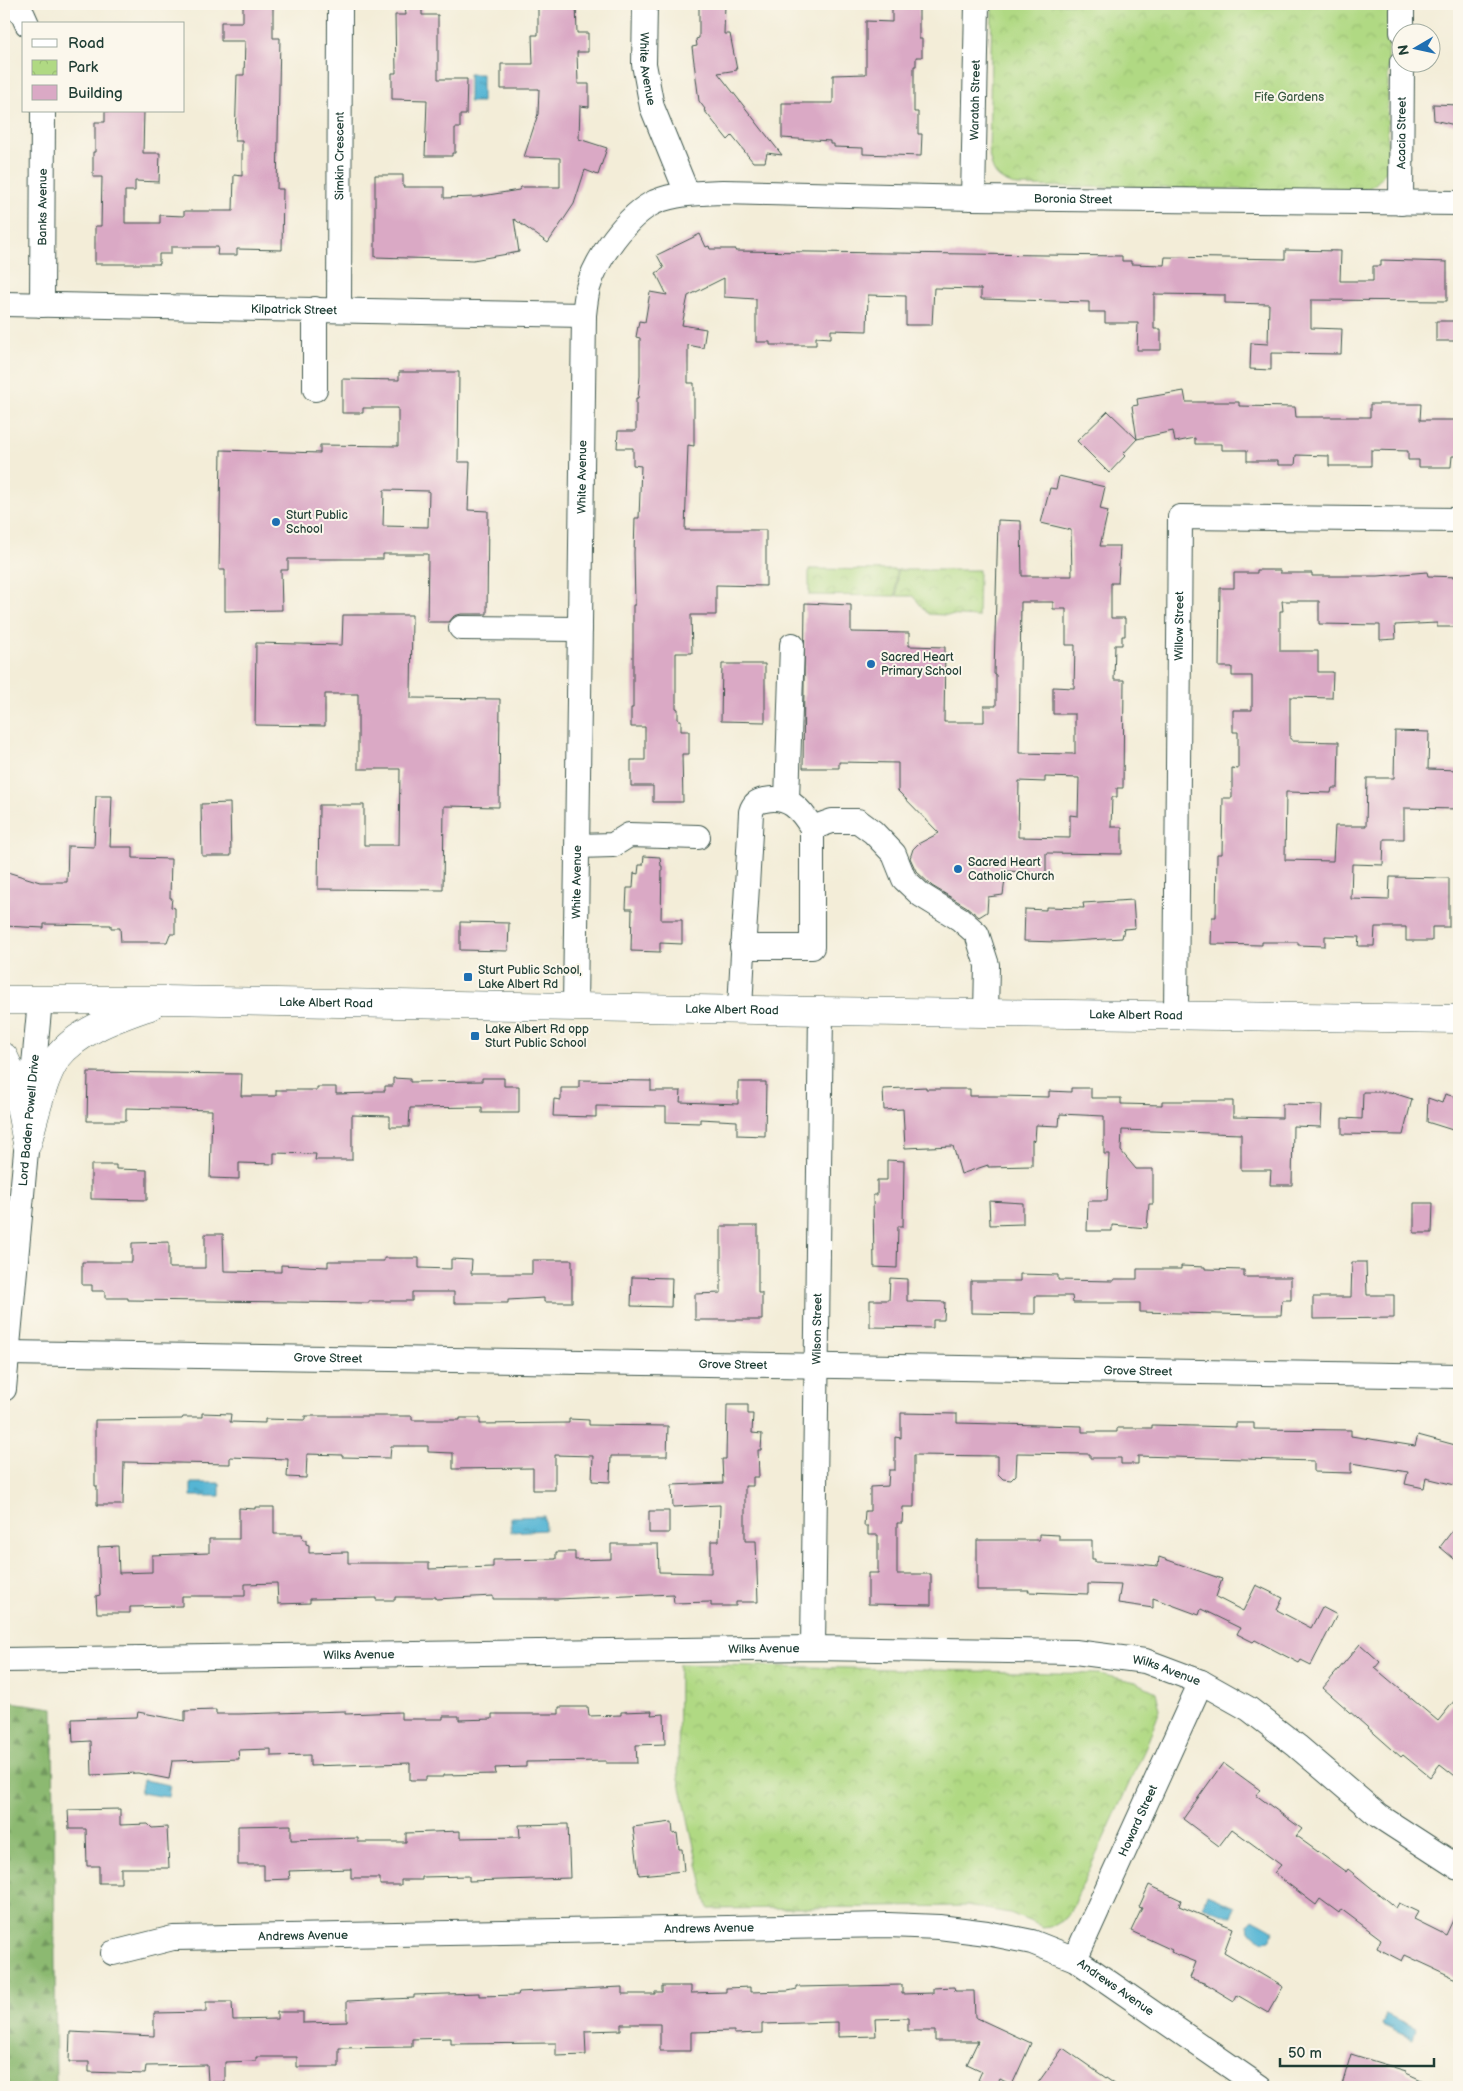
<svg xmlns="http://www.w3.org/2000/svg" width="1463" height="2091" font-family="'Balsamiq Sans',sans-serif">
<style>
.forest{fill:url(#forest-firs);stroke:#567b52}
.park{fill:url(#park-crowns);stroke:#688b5c}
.water{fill:url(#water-ripples);stroke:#3a7984}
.building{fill:#daa9c5;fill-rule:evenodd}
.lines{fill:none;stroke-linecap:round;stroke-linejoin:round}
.minor-casing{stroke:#3f574d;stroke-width:26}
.major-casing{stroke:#3f574d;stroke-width:29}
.minor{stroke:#fff;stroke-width:24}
.major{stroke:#fff;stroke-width:28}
.poi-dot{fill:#1f6fb2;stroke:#fbf7ec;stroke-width:2}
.labels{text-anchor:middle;stroke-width:4;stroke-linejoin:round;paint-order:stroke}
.street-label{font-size:12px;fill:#1f3d34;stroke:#fbf7ec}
.park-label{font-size:12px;fill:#3c5c44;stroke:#fbf7ec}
.poi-label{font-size:12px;fill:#1f3d34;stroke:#fbf7ec;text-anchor:start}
</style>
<defs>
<pattern id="forest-firs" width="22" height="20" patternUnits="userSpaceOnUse" patternTransform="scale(1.25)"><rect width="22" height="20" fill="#8cb971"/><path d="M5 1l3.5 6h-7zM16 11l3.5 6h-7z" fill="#72985e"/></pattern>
<pattern id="park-crowns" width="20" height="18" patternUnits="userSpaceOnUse" patternTransform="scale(1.25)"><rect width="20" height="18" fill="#b0d983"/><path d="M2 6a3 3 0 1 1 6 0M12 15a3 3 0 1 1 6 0" fill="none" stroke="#97bb72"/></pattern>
<pattern id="water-ripples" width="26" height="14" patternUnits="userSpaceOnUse" patternTransform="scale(1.25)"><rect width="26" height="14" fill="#55b5d4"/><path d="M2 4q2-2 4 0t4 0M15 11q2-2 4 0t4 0" fill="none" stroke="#4694ad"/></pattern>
</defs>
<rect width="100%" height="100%" fill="#fbf7ec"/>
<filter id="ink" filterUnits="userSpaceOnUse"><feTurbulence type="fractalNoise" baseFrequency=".02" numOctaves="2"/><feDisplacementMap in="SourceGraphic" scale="10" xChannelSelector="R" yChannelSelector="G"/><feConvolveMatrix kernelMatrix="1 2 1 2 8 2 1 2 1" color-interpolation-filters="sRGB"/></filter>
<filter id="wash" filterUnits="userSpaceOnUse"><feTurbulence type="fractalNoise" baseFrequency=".0096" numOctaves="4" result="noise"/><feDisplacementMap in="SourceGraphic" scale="20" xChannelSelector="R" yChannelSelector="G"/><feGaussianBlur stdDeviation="1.12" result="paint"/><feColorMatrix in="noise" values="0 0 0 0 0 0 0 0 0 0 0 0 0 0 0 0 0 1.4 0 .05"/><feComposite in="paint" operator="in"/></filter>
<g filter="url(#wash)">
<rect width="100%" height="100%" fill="#f3edd8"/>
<!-- forest -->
<path class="forest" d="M4 1701 53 1708 56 2087H4Z"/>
<!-- park -->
<path class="park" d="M992 4H1389L1387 169C1376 186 1372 189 1352 191L1017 186C996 178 993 176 989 153Z
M809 569 896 570V596L809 595Z
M897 570H979L978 617 928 614 913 596H897Z
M679 1664 1099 1674 1136 1682 1156 1692 1160 1710 1145 1749 1067 1918 1055 1925 1043 1927 1010 1913 966 1906 708 1909 678 1774Z"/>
<!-- water -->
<path class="water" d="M469 74H482V102H469Z
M191 1483H220V1496H191Z
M544 1516 545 1530 511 1532V1517Z
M143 1780 170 1785 168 1797 140 1793Z
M1207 1894 1235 1906 1231 1917 1203 1906Z
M1253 1919 1271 1929 1273 1932 1271 1939 1264 1940 1249 1931 1248 1924Z
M1386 2014 1415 2028 1412 2039 1382 2025Z"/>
<g id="blocks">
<!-- building -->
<path class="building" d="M243 4H273V38H280L277 189H283L282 250 237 249V255H217L218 247H171V254H159V264H95V226H101L102 177H93V152H95V122H105V111H144L143 153H160L159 182 135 181V191H125V223H160V215L184 216V211H233L234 175 242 176V141H235L237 75H244L245 41H221V22H243Z
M405 4H422V15H438V79H467L466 115H460V128H455V153H452V156H425L427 100 392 99V73H396L395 15H406Z
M538 4H576L577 33H588V52H577L578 84H589V107L580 106 579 139 607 148 598 175 585 170 574 204 548 243 514 219 519 252 473 260 375 257V175H403V187H444V198L476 197 519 190 521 187H560V158L524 157 538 114 539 89H501V64H533L532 35H538Z
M699 4H725L724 34H730L737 70 718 73 782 155 767 153 765 162H753L732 136 728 140 704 110 705 109 699 101 692 47 697 46 696 39 699 38Z
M892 4H919V39H922V57H916V66H914V112H918V134H922L921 156 863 154V148L834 147V144H830V141L782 138V103H833V75L866 74V21L892 22Z
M1433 104 1459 105V126L1434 120Z
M700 234 706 247 709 246 710 249H736L735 251 1122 256V261H1131V264L1164 265 1165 257 1285 259V250L1341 251 1340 281H1373V266H1381V260L1447 262V301L1311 300V328L1342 329 1341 354 1271 353V370L1250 369 1251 343 1268 344 1269 304 1225 303V295L1154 294V329H1161V350H1137L1138 323H1105V312H1089V302L981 299V289L934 288 932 325H906V296L868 295 867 331 831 330V338L816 337V345H770V342H756V299L724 297V278L688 296 682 325 706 329 703 348 688 345V383H694V446L688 445 685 530H766V586L716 585V615H691L692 653H676V708L678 709V720H681V731H689V754H682L683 802H653V786H631V760H645V727H631V708H633V605H635L634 553 635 518H639L641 466 633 465V448H617L618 431H636V398H638L640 376V338L636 337 639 321 645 322 650 292 667 295 656 273 664 268 657 255Z
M1436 321H1457V341H1436Z
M399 372H459L458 462H470L468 510 488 511 487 614H461L454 616 449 622H427L428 554H383V559H288V570H281L282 610 225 611V570H219L221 450 320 453V445L398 446V408H363V413H342V379L399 380ZM384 490 429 491 428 527 383 526Z
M1184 391 1186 402H1239V406L1295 407 1296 417H1370V404H1421L1420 420H1459V456H1452L1451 467H1419V460H1408V451L1371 450V466H1329V456L1296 455 1295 465H1278V461H1247V450H1222V444H1195V438L1175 442 1173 431 1137 439 1132 406 1138 405 1137 399Z
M1108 411 1137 439 1123 454 1125 456 1109 473 1077 441Z
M1059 476 1105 487 1100 509 1108 511 1100 546H1120L1118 583H1111V618H1125V636H1122V645H1115L1114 680H1124L1123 788H1117V797H1112L1111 827H1122V854L1046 853V873L1006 871 1003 895 988 897 987 912 979 917 967 907 932 886 916 871 910 858 913 849 918 844 939 833 898 791V763L839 762V768H803L805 603 851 605V632L909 633V646L945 647 944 722H984V706H996V675L994 674 998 520 1021 521 1022 576H1072L1071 530 1041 523 1050 488 1056 489ZM1021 602H1053V609H1066V645H1075L1074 688 1053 687V714H1075V754L1019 753ZM1045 777 1079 778 1078 816 1070 815V838L1018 837 1019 781 1045 782Z
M1257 570H1280V573H1312V576H1378L1427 572 1428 576 1459 577V627H1437V623L1395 625 1396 639 1380 640V625L1319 624V601H1282L1283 611H1280V651H1318V672H1333L1332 698 1290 697V739H1292V741L1339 742 1338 788H1332L1331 793 1286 792 1285 860 1333 861 1335 826H1366L1367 778H1394L1395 731 1429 732 1428 769 1459 770V809L1404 808V839H1384L1383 865 1352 864 1351 899 1389 900 1390 877 1449 878V927H1432V941H1406V927H1375L1374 946H1358L1359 937 1325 936V946L1298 945V942H1262V945L1211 944 1212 917H1216L1217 854H1222L1223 798H1232V768L1238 769V732H1233V710H1252V676H1232V667H1219L1220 588H1234V573H1257Z
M343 615H412L411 698 500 699 499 807 444 806 443 890 318 889 319 805H364V845H399L400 769H358V694H325V726L255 725 256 643 342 645Z
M722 664H765V722L721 721Z
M96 796H112L110 847H133V858L171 859 170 898H172L171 907 175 908V934H170L167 942H121L120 928H111V925L44 924V928L4 926V871L40 882H67L68 846 94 847Z
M230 803 231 856H202L201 804Z
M644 856 660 857 661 866H662L661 920H682V944L660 943V952L631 951 632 909H626L627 888H633L634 873 638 874 639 865H643Z
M1133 900 1135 928 1124 929 1122 938 1057 942 1024 941 1025 909 1046 910V907L1084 908 1083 903Z
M460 922 509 923 508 951 460 950Z
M88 1072 242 1074 241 1096H276V1090H317V1087H336V1094L373 1093V1091H385V1086H393V1078L410 1079V1082L482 1081V1078H504V1086H519V1113H482V1107L410 1108 409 1127H390V1116L352 1115V1160H315L316 1154 274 1153V1164L239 1163V1179L210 1178 212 1110 126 1108V1121H87Z
M579 1080 651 1081V1091H681L680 1102 738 1104V1082H766L765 1136 737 1135V1121L700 1119V1123L666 1122V1107L596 1106V1117L553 1116 554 1099 561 1100V1088H579Z
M926 1087V1089H970V1096H1001L1049 1097V1091L1071 1092V1088H1091V1098H1121V1104L1162 1105V1101H1233V1117L1282 1118V1104L1322 1105 1321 1127 1293 1126 1292 1185H1270L1271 1170H1241V1134L1122 1130 1121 1151 1136 1169H1153V1204H1149L1147 1228 1112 1225V1231H1087L1088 1201H1107L1109 1154H1104V1116L1060 1114 1059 1126 1036 1125 1035 1141 1032 1140V1166L988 1167V1165L961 1174 953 1146 905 1148 903 1109 884 1110 883 1089Z
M1363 1092H1390L1412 1099 1403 1135 1342 1134V1118L1362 1119Z
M1445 1094 1459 1098V1132L1427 1122 1428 1098 1442 1103Z
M887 1160 904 1161 903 1226H898L897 1268 874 1267 873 1195H877V1180H887Z
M91 1165H116V1169L147 1170V1200L91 1199Z
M989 1201 1023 1203V1224L990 1225Z
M1414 1203H1433L1432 1233H1414Z
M721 1226H758V1293H762V1320H695V1294L721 1293Z
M205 1234H223L224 1271 281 1272V1265L328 1267V1261H384V1258H419V1268L451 1269V1259L472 1260 471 1274H532V1260H572V1302H544V1298L508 1300V1303H454V1292H412V1301H369V1303L128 1300V1298H105V1291H92V1285H82V1262H132V1243L169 1242V1268H205Z
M1352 1262H1366L1367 1295H1394V1318L1313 1319V1297H1351Z
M1181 1266 1205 1267V1269L1244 1270V1277H1291V1300H1282L1281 1315H1258L1140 1312V1303H1073L1072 1296H1035V1314L971 1313V1281H1020V1274L1058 1275V1280L1114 1281V1279H1137V1269H1181Z
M632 1277 672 1278 671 1307 631 1306Z
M890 1278 907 1279V1301L945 1302 944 1320H933V1328L870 1327V1300H889Z
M727 1405H748V1414H753L752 1433 762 1434 761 1450H758L759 1477H753V1486H745V1541H756L758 1602H736V1606H711V1602L674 1603 673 1594 557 1599H493V1596L436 1599V1597H395V1600H376V1598L310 1599V1603L278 1604 277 1583 245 1584V1596H182V1606L130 1607V1613H97L96 1596 100 1595 98 1547 118 1546 119 1573 152 1572V1555L209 1553V1539H239V1508L255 1509V1507H274V1534H302L303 1540H306V1544L309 1545V1553L348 1552V1563H429V1569L493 1567V1560L556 1559V1552H575V1560L611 1559V1544H658L659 1572 711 1573V1541H719L720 1505 673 1507 672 1485 723 1483 722 1459H726Z
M202 1413 231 1414 230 1422 265 1423V1419L305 1420V1416H412V1420H460V1418H480V1424L569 1423V1419L589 1420V1425L668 1426 667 1456H611L610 1482 592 1481 593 1456 555 1455V1490H533V1468L453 1469V1453L428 1452V1446H391L390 1458 342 1457V1455L307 1454 306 1478 287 1477 288 1459 230 1457V1464L124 1462 123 1505H97V1486H95V1420L182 1419 183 1417H202Z
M901 1413 957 1414V1423L1082 1426V1432H1117V1428H1152V1425L1236 1427V1423H1254V1429L1351 1430V1436L1415 1446 1418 1435 1459 1446V1486L1426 1478 1424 1488 1405 1484 1408 1472 1351 1463V1473L1314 1472V1461L1138 1456V1464H1121V1458H1090V1454L1017 1453 1016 1475 1011 1480 1003 1479 998 1474V1456L914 1455V1507H903L902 1523H897V1574H931V1605L868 1604V1573H878V1535H868V1526H864L865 1511H870V1487L888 1486 889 1470H895V1437L901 1438Z
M649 1511H669V1533H649Z
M1459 1522V1563L1440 1547Z
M1039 1534 1059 1535V1540H1092V1559H1095V1562L1130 1563 1158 1566 1159 1557 1222 1579 1216 1597 1243 1611 1256 1585 1283 1598 1277 1610 1311 1628 1322 1607 1337 1615 1311 1665 1301 1660 1299 1663 1255 1640 1253 1642 1237 1634 1240 1628 1201 1609 1199 1615 1153 1598V1608L1118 1603 1121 1585 1088 1584V1594L1028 1592 1029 1590H977V1540H1039Z
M1360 1644 1380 1662 1375 1668 1438 1721 1459 1695V1779L1440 1764 1430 1777 1403 1755 1401 1757 1323 1688Z
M559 1707H588L589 1716 621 1715V1712L652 1711 651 1715 664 1714 665 1744 636 1745 637 1763H606V1761L526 1762V1767L495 1768 496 1774 443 1775V1777H426V1780H410V1763L310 1766V1755L271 1756V1749L238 1750 239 1759 172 1761 169 1779 138 1773 92 1775 91 1741 73 1742 72 1719 137 1717 138 1712 185 1721V1711L216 1710V1714H240L345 1711V1714L401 1712V1719H443V1716H459V1720L492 1719V1714H559Z
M1223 1763 1260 1790 1256 1795 1302 1829 1296 1836 1346 1872 1348 1869 1396 1908 1399 1903 1418 1912 1414 1919 1446 1935 1459 1907V1980L1405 1955 1402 1961 1377 1948 1381 1939 1341 1909 1339 1913 1320 1899 1316 1905 1274 1873 1281 1865 1232 1829 1219 1846 1183 1819Z
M120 1809V1825L148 1824 152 1828 167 1827 169 1868H121V1883H99V1866H87L86 1829H69L68 1810Z
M672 1822 673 1834 677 1833 679 1849H682L684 1871 639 1875 633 1827Z
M568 1824 570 1878 469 1881V1876L422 1877V1880H401V1885H380V1878H351V1869L289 1871 290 1879 264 1880V1865H238V1826L291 1825V1840L358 1838V1842H406V1833L460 1831V1838L520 1837 519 1825Z
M1149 1885 1181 1900 1179 1906 1233 1928 1224 1952 1283 1987 1268 2013 1237 1995 1234 2001 1204 1983 1190 1978 1196 1962 1171 1952 1172 1950 1131 1931 1142 1908 1139 1907Z
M902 1985V1994L933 1993V1988L954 1987 955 1991H974L975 2017 1031 2043 1012 2085 1000 2079 996 2087H993L978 2080 982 2071 967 2064 978 2041H935V2031H908V2018L875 2019 876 2036 838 2037V2022L762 2024V2033L734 2034V2031L691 2032V2051H660V2024H621V2030L585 2031 586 2055 556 2056V2043L451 2044V2038L412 2039V2047L339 2048V2067H297V2057H256V2061L225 2062V2082H208L207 2065 146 2066 145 2074 89 2072V2062H69L70 2032 154 2036V2013L206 2012V2002H232L233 2020 277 2019V2012H303V2023L347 2022V2001L414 1998V1995L479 1993V1996L518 1995 519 1992 622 1987V1994H655V1992H662V1986H691V1993L726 1992V1988L750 1987V1992L788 1991 797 1989V1987Z
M1063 2048 1119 2087H1035Z
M1351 2054 1406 2071V2073L1437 2087H1351L1342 2085Z"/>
</g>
</g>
<g filter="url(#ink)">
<use href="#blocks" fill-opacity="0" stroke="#3f574d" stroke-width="1"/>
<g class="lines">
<defs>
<g id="minor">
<path d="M12 4 23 15 27 24"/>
<path id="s1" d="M645 4 644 64 652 107 687 193"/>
<path d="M1402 32V4"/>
<path id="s2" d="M973 198 977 4"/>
<path id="s3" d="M1401 203 1402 62"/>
<path id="s4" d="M4 304 584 315"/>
<path id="s5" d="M42 305 43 111"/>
<path d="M315 309V389"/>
<path id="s6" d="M339 310 340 4"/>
<path d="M461 628 580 629"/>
<path d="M787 800 792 645"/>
<path d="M812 828 832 821H858L873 832 894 854 904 879 921 895 960 919 977 934 987 965 986 1013"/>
<path d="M578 846 613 845 629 835 698 837"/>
<path id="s7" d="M575 1007 584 315C585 306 586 297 588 288 596 259 627 215 655 202 676 193 700 193 723 192L973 198 1459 203"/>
<path d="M740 1010C743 944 748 878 751 812 753 805 757 801 765 800 788 795 801 809 812 828V947H742"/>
<path id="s8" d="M1176 1016 1180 517 1459 520"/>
<path id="s9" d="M7 1353 1459 1376"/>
<path id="s10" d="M4 1389 40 1000"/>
<path id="s11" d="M813 1648 821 1011"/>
<path id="s12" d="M4 1660 813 1648 1075 1652 1145 1661 1201 1682 1249 1709 1297 1746 1379 1816 1459 1868"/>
<path id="s13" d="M113 1953 173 1938 888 1925 939 1927 987 1933 1032 1942 1075 1959 1260 2087"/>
<path id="s14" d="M1075 1959 1201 1682"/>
</g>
<g id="major">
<path id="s15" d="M4 1000H165L821 1011 1459 1019"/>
<path d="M4 1057C17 1083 21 1110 26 1138"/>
<path d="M27 1144C34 1120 43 1077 57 1058 78 1030 119 1017 150 1006"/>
</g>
</defs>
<!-- minor casing -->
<use href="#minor" class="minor-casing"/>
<!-- major casing -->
<use href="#major" class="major-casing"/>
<!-- minor -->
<use href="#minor" class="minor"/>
<!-- major -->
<use href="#major" class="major"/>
</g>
</g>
<!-- markers -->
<g class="poi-dot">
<circle cx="276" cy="522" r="5"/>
<circle cx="871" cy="664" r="5"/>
<circle cx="958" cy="869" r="5"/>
<rect x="463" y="972" width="10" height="10" rx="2.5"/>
<rect x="470" y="1031" width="10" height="10" rx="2.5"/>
</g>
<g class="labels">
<!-- street labels -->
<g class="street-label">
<text dy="4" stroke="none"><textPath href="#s1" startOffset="65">White Avenue</textPath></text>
<text dy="4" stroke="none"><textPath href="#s2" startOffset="98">Waratah Street</textPath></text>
<text dy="4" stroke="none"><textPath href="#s3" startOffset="70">Acacia Street</textPath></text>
<text dy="4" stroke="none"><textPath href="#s6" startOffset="154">Simkin Crescent</textPath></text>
<text dy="4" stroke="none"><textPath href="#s7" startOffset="1250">Boronia Street</textPath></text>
<text dy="4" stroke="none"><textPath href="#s5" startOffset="98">Banks Avenue</textPath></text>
<text dy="4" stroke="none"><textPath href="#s4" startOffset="290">Kilpatrick Street</textPath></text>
<text dy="4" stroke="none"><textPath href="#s7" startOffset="530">White Avenue</textPath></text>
<text dy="4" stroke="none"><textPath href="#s8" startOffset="390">Willow Street</textPath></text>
<text dy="4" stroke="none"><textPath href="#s7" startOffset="125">White Avenue</textPath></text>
<text dy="4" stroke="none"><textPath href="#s15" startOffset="322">Lake Albert Road</textPath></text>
<text dy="4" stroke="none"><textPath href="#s15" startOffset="728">Lake Albert Road</textPath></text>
<text dy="4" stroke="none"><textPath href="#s15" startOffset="1132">Lake Albert Road</textPath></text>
<text dy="4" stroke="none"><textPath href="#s10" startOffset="270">Lord Baden Powell Drive</textPath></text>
<text dy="4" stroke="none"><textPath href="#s11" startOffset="319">Wilson Street</textPath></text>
<text dy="4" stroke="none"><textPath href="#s9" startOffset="321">Grove Street</textPath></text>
<text dy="4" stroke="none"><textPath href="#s9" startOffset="726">Grove Street</textPath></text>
<text dy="4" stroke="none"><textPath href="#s9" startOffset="1131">Grove Street</textPath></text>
<text dy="4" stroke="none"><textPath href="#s12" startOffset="760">Wilks Avenue</textPath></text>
<text dy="4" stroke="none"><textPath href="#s12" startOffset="355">Wilks Avenue</textPath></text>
<text dy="4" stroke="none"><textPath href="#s12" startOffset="1165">Wilks Avenue</textPath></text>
<text dy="4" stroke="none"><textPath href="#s14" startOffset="152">Howard Street</textPath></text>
<text dy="4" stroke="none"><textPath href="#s13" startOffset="598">Andrews Avenue</textPath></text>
<text dy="4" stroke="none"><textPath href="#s13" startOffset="192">Andrews Avenue</textPath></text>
<text dy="4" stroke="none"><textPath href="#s13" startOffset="1018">Andrews Avenue</textPath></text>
</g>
<!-- park labels -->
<g class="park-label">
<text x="1289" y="101">Fife Gardens</text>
</g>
<!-- poi labels -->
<g class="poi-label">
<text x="286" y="519">Sturt Public<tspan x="286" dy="14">School</tspan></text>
<text x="881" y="661">Sacred Heart<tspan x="881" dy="14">Primary School</tspan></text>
<text x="968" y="866">Sacred Heart<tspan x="968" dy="14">Catholic Church</tspan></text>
<text x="478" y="974">Sturt Public School,<tspan x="478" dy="14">Lake Albert Rd</tspan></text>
<text x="485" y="1033">Lake Albert Rd opp<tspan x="485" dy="14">Sturt Public School</tspan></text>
</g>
</g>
<!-- margin -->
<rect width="1463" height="2091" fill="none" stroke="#fbf7ec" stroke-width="20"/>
<!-- legend -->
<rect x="22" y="22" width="162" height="90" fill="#fbf7ec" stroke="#a3ada2"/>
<rect x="32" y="39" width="25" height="8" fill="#ffffff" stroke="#a3ada2"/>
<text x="68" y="48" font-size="15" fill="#1f3d34">Road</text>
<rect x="32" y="60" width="25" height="15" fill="url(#park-crowns)" stroke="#a3ada2"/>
<text x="68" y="72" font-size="15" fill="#1f3d34">Park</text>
<rect x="32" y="85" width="25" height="15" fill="#daa9c5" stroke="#a3ada2"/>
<text x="68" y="98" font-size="15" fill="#1f3d34">Building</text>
<!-- north arrow -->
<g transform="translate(1416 48) rotate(261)"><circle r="24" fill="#fbf7ec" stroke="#a3ada2"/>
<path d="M0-4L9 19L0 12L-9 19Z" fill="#1f6fb2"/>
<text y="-8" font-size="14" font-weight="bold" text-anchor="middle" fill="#1f3d34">N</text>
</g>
<!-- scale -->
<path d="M1280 2058v8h154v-8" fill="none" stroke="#1f3d34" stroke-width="2.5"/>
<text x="1288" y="2058" font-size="15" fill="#1f3d34" stroke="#fbf7ec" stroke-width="4" paint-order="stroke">50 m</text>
</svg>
